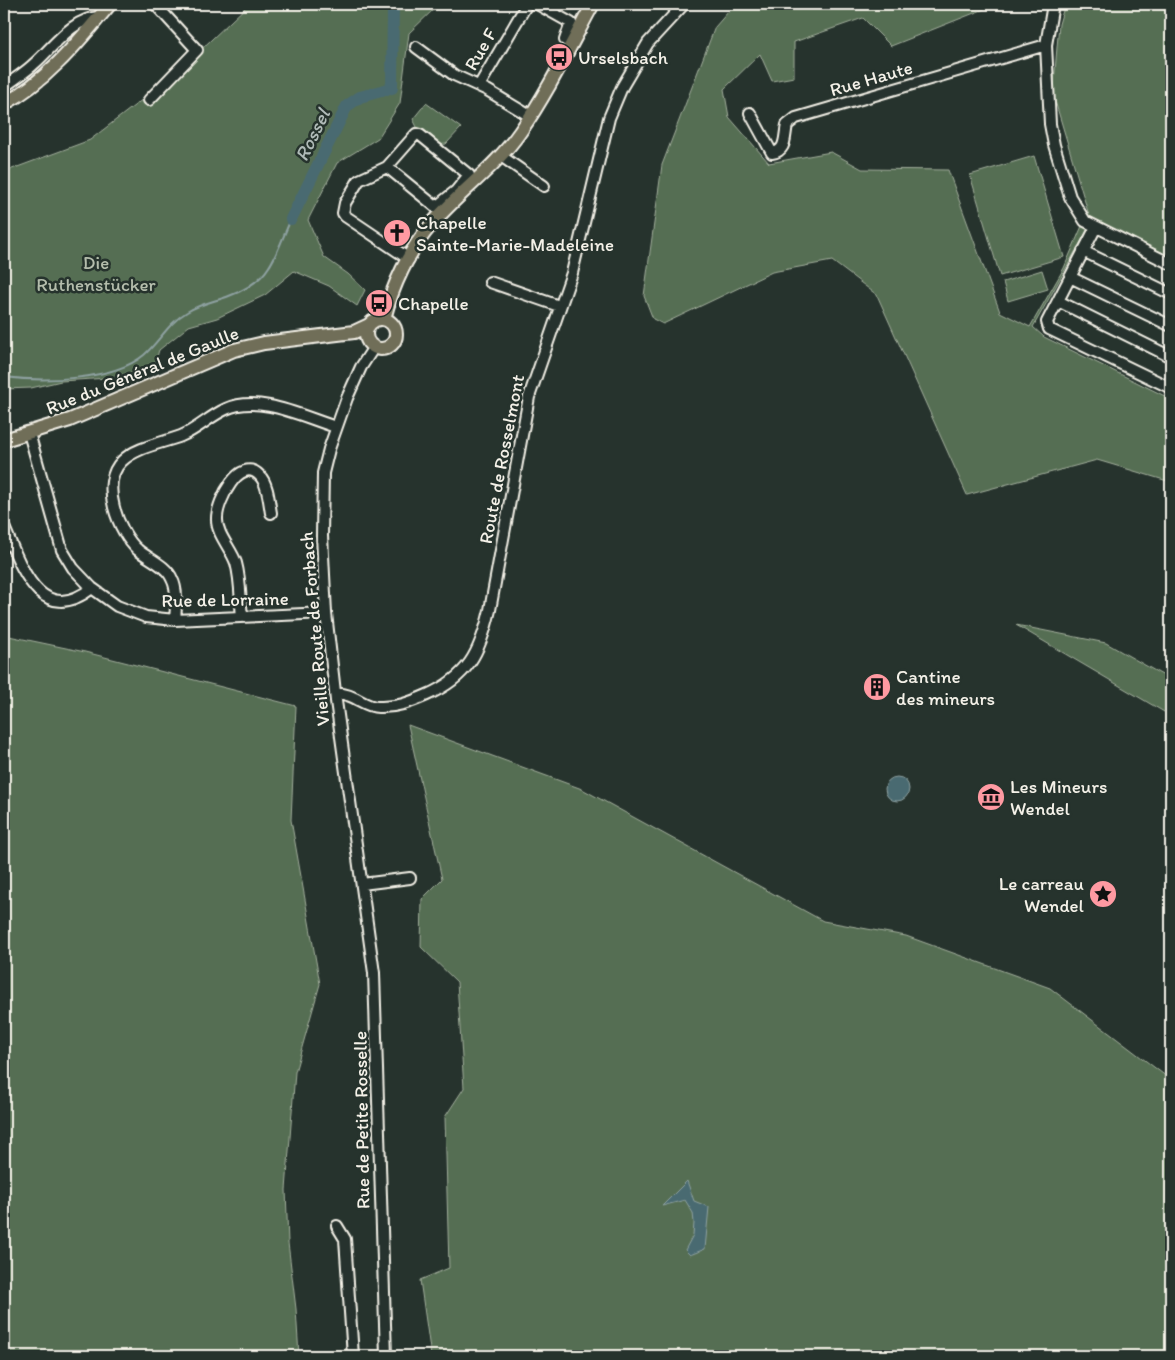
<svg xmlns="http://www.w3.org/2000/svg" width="1175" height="1360" font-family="Itim,sans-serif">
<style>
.green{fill:#556e53;stroke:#a4b09e}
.water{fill:#4a6b71;stroke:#8ea1a1}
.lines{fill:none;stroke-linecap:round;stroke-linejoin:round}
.stream{stroke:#8ea1a1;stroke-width:2}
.river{stroke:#4a6b71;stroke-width:12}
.minor-casing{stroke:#f4f1e8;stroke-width:14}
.major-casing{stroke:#f4f1e8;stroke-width:16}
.minor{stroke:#26332d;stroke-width:10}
.major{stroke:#706e59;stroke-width:12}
.labels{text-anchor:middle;stroke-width:5;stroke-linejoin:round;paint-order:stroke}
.street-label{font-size:19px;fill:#f4f1e8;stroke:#26332d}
.poi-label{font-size:19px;fill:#f4f1e8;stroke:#26332d;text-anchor:start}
.park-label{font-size:19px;fill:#b4bdac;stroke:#26332d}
.water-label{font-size:20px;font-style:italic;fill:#b0bbb8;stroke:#26332d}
</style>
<rect width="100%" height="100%" fill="#26332d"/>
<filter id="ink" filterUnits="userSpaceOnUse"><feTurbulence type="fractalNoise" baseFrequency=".02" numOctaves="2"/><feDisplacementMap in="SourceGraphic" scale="10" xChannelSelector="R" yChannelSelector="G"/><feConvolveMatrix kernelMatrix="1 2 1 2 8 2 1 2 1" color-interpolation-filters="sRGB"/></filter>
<g filter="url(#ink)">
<!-- green -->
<path class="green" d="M249 4H449L436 7 409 33 400 103 378 138 337 163 308 220 324 257 348 274 365 290 357 306 329 286 294 271 265 295 217 318 189 326 159 350 155 363 139 372 108 378 61 381 31 388 4 389V172L90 140 174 75Z
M735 4H997L891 46 863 18 794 42V77L772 81 760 54 724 89 729 117 769 163 831 152 862 169 948 170 1000 312 1030 327 1064 268 1088 212 1053 94 1059 24 1065 4H1171V266L1088 229 1033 327 1044 337 1171 399V482L1097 460 967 495 877 295 832 261 772 272 663 324 653 319 644 296 662 165 715 27Z
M426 103 461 128 446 144 437 145 420 133 413 119Z
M1034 156 1064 257 1000 276 970 175Z
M1042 270 1048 289 1008 301 1003 282Z
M1016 625 1106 643 1171 680V716Z
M4 635 85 652 296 706 291 820 320 984 295 1072 286 1190 288 1243 296 1309 299 1356H4Z
M408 725 582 789 823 921 906 936 1050 988 1171 1080V1356H431L420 1280 449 1268 445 1117 464 1088 457 982 421 947 422 899 442 879Z"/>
<!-- water -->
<path class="water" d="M885 789a12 12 0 1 1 24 0a12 12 0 1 1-24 0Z
M687 1181 694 1201 709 1207 705 1249 690 1255 685 1250 693 1235 694 1223 693 1213 685 1200 662 1206Z"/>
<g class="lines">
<!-- stream -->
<path class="stream" d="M4 377C42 382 113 381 144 355 160 341 168 323 187 312 199 304 216 301 229 296 272 280 274 257 291 219"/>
<!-- river -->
<path class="river" d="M291 219 347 106 360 97 392 88 393 4"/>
<defs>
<path id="minor" d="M537 4 571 23 565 40 571 43
M1053 4 1046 45 1050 124 1054 145 1070 197 1085 221 1171 264
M416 47 454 75 487 90 530 116
M479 86 527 4
M4 87C14 79 26 72 35 63 53 47 73 18 99 17
M149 100 197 50 155 4
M750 113 772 153C787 151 784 137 787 125L796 118 1046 45
M501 156 544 186
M387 167 416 134 420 135 469 175 456 191 460 196
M1096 227 1047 322 1049 329 1171 388
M1083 251 1171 294
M409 259 345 216 343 213 345 203 359 180 387 167 436 207 456 191
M1070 277 1171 326
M490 282 559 306
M1058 301 1171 357
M374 347 361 367 347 398 329 449 323 473 322 536 326 613 336 701 374 973 386 1356
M29 433 62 550 73 568 92 588 117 606 146 617 175 620 326 613
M4 527C21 566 40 628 92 588
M242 617C240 599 241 581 236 563 231 548 216 534 217 518 217 502 240 454 260 476 268 484 269 502 271 513
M175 620C176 607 178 590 172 579 167 566 149 559 138 550 118 532 99 483 122 461 136 447 163 443 181 436 198 429 210 416 226 409 260 394 303 417 336 427
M335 694C354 692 363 707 378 707 396 708 411 702 427 695 468 677 480 653 490 610L529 397 572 273 609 118 622 87 648 43 684 4
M362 884 410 878
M337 1226 345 1239 353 1356"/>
<path id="major" d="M4 104C47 81 79 41 110 4
M384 319C392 287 409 250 431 225 459 192 495 168 520 132 548 92 570 46 593 4
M366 334a15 15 0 1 1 30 0a15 15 0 1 1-30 0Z
M4 440 70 420 234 350 264 343 354 332 369 325"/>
</defs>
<!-- minor casing -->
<use href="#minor" class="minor-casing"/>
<!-- major casing -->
<use href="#major" class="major-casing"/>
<!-- minor -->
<use href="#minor" class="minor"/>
<!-- major -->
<use href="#major" class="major"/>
</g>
</g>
<!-- icons -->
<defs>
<symbol id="bus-disc" viewBox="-11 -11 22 22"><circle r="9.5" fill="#ff9aa2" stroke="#26332d"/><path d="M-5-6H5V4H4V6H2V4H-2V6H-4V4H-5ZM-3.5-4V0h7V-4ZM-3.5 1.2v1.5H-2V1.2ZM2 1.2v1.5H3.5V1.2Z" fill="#111"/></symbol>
<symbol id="church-disc" viewBox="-11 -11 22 22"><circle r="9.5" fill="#ff9aa2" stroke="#26332d"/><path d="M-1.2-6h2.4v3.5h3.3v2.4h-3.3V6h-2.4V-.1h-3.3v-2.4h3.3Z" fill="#111"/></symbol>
<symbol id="building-disc" viewBox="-11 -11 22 22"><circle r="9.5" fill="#ff9aa2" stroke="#26332d"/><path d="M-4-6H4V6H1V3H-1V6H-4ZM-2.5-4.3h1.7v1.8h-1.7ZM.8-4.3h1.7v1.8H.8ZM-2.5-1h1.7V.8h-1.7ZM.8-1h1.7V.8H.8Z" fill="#111"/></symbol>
<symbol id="museum-disc" viewBox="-11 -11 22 22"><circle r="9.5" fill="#ff9aa2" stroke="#26332d"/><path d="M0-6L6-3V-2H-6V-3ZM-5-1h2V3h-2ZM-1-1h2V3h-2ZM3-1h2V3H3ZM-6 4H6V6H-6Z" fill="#111"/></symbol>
<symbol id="sight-disc" viewBox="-11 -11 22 22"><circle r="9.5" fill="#ff9aa2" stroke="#26332d"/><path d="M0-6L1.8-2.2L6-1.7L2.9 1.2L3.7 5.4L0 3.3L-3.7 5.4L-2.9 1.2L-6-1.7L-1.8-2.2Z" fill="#111"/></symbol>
</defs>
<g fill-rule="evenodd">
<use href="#bus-disc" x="543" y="41" width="32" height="32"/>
<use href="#church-disc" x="381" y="217" width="32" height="32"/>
<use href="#bus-disc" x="363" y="287" width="32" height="32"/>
<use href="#building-disc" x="861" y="671" width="32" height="32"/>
<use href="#museum-disc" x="975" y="781" width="32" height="32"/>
<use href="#sight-disc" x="1087" y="878" width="32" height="32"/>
</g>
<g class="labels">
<!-- street labels -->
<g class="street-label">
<text transform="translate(480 49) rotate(-60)" y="7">Rue F</text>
<text transform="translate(871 78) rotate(-16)" y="7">Rue Haute</text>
<text transform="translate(142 370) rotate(-22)" y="7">Rue du Général de Gaulle</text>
<text transform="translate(501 459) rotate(-79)" y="7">Route de Rosselmont</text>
<text transform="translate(225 599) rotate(-1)" y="7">Rue de Lorraine</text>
<text transform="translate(314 629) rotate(-95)" y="7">Vieille Route de Forbach</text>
<text transform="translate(361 1120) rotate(-91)" y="7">Rue de Petite Rosselle</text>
</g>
<!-- poi labels -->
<g class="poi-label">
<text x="578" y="64">Urselsbach</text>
<text x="416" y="229">Chapelle<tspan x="416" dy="22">Sainte-Marie-Madeleine</tspan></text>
<text x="398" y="310">Chapelle</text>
<text x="896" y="683">Cantine<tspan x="896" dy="22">des mineurs</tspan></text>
<text x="1010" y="793">Les Mineurs<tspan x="1010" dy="22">Wendel</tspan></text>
<text x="1084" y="890" text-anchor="end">Le carreau<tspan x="1084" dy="22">Wendel</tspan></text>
</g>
<!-- park labels -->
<g class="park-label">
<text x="96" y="269">Die<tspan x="96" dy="22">Ruthenstücker</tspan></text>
</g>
<!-- water labels -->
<g class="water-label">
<text transform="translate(312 135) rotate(-64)" y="7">Rossel</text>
</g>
</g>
<!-- margin -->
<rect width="1175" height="1360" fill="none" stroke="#26332d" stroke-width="20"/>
<rect x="10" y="10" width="1155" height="1340" fill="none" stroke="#f4f1e8" stroke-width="2" filter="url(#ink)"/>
</svg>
